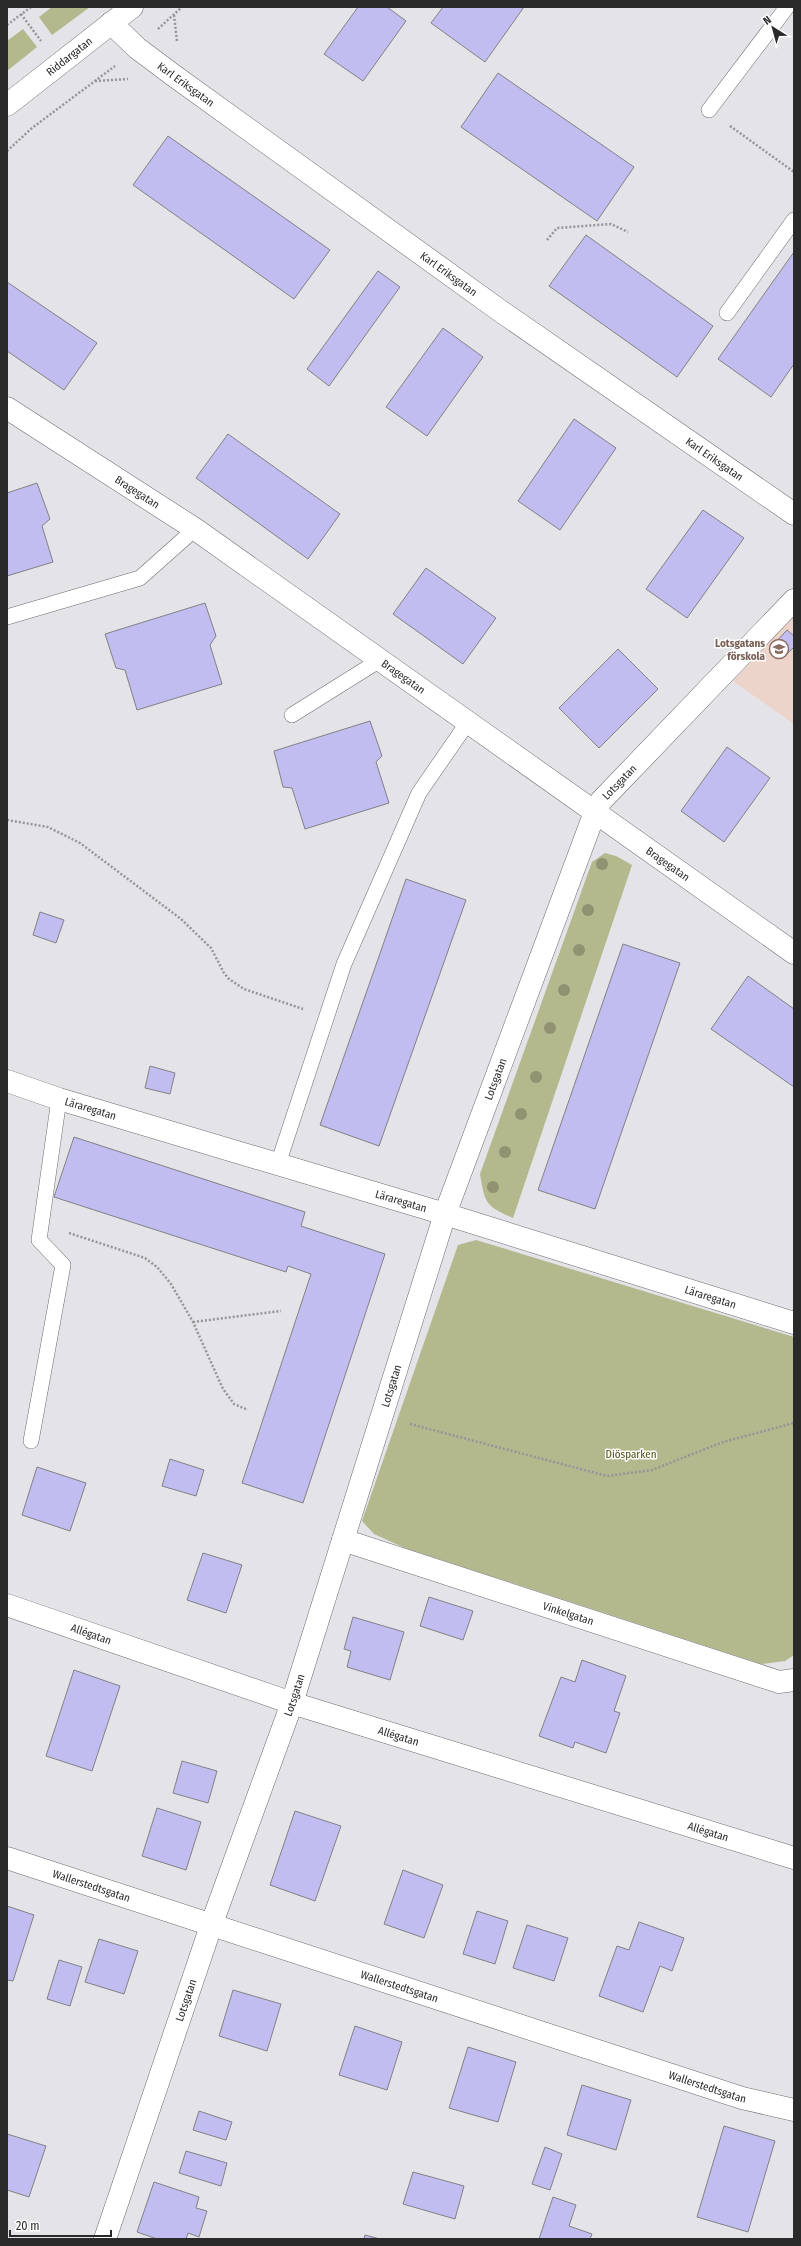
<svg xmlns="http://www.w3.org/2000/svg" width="801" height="2246" font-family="'Fira Sans Condensed',sans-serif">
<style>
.education{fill:#ecd4ca}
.green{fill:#b4b88d}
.building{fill:#c1bdf0;stroke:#818185}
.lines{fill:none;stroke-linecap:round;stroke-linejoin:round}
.lane-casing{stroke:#6c6c70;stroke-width:16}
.street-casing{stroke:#6c6c70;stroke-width:23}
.secondary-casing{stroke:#6c6c70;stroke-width:23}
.path{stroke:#959598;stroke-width:2.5;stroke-dasharray:2 2;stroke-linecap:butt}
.lane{stroke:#fff;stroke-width:15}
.street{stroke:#fff;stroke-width:22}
.secondary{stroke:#fff;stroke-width:22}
.tree{fill:#909272}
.labels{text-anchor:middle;stroke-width:3;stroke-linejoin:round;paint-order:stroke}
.street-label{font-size:11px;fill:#2a2a2b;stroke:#fff}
.education-label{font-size:11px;font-weight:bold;fill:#785e54;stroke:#fff;text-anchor:end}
.park-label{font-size:11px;fill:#4c4f11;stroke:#fff}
</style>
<rect width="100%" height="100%" fill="#e3e3e8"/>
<!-- education -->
<path class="education" d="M794 616V724L733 681Z"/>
<!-- green -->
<path class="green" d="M52 7H90L52 35 39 17Z
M23 29 37 47 7 71V41Z
M605 853 616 856 632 865 513 1218C485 1206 485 1203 480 1174L592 862Z
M476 1240 794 1337V1655L785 1661 761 1664 405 1548 374 1534 362 1521 458 1245Z"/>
<!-- building -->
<path class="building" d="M358 7H387L406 21 363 81 324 54Z
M443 7H524L485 62 431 23Z
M498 73 634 167 597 221 461 127Z
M168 136 330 250 294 299 133 185Z
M586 235 713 326 677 377 549 286Z
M794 252V364L771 397 718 359Z
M378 271 400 287 329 386 307 369Z
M7 282 97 343 64 390 7 351Z
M443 328 483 357 427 436 386 407Z
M574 419 616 448 560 530 518 501Z
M228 434 340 514 308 559 196 478Z
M37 483 50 519 42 526 53 562 7 576V493Z
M703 510 744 538 687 618 646 589Z
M426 568 496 618 463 664 393 614Z
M205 603 216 636 210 645 222 684 137 710 125 670 116 668 105 634Z
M787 630 794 636V647L785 656 773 645Z
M618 649 658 689 599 748 559 708Z
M370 721 382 756 376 762 389 803 305 829 292 788 283 787 274 751Z
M727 747 770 778 724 842 681 811Z
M406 879 466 900 379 1146 320 1125Z
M40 912 64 920 56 943 33 935Z
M623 944 680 963 595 1209 538 1190Z
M748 976 794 1009V1087L711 1029Z
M150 1066 175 1073 170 1094 145 1088Z
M74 1137 305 1212 301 1226 385 1254 303 1503 242 1483 311 1274 288 1266 286 1272 54 1197Z
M170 1459 204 1470 196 1496 162 1486Z
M37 1467 86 1483 70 1531 22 1515Z
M203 1553 242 1565 226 1613 187 1600Z
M429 1597 473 1611 463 1640 420 1626Z
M353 1617 404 1632 390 1680 347 1667 351 1651 344 1649Z
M582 1660 626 1676 614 1711 620 1713 606 1753 575 1742 573 1748 539 1736 561 1677 575 1682Z
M74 1670 120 1686 92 1771 46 1756Z
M182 1761 217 1771 208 1803 173 1793Z
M157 1808 201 1822 186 1870 142 1856Z
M295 1811 341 1826 315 1901 270 1885Z
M403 1870 443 1885 424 1938 384 1924Z
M7 1906 34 1915 13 1981 7 1980Z
M477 1911 508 1921 495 1964 463 1954Z
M639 1922 684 1938 672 1971 660 1966 643 2012 599 1996 617 1946 629 1950Z
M527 1925 568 1938 554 1981 513 1968Z
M99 1939 138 1951 124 1994 85 1982Z
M59 1960 82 1967 70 2006 47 1999Z
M233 1990 281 2004 267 2051 219 2036Z
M355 2026 402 2042 387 2090 339 2075Z
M468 2047 516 2062 498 2122 449 2108Z
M582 2085 631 2100 616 2150 567 2135Z
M199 2111 232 2122 226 2140 193 2130Z
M724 2126 775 2141 748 2232 697 2217Z
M7 2134 46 2146 29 2197 7 2190Z
M545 2147 562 2154 550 2190 532 2184Z
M186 2151 227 2163 221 2186 179 2173Z
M413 2172 464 2186 455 2219 403 2204Z
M154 2182 199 2197 196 2208 207 2211 199 2237 188 2233 186 2239H157L137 2232Z
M553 2197 576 2205 569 2226 592 2234 590 2239H539Z
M365 2235 380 2239H364Z"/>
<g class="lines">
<defs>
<path id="lane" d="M709 110 787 7
M727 313 794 220
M7 617 140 578 195 529
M292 715 380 660
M278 1164 344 964 419 793 468 722
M31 1441 63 1265 39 1240 59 1099"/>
<g id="street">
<path id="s1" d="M111 23 137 48 173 75 499 310 794 514"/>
<path id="s2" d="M7 408 195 529 794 953"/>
<path id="s3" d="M7 1081 59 1099 445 1214 794 1323"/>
<path id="s4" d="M343 1540 779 1682 794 1680"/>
<path id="s5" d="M7 1605 292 1703 794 1858"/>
<path id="s6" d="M7 1858 742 2098 794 2110"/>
<path id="s7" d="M105 2239 212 1923 292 1703 445 1214 595 812 601 801 794 600"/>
</g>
<g id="secondary">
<path id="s8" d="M7 105 132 7"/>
</g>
</defs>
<!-- lane casing -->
<use href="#lane" class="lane-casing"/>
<!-- street casing -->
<use href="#street" class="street-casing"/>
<!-- secondary casing -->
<use href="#secondary" class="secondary-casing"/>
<!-- path -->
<path class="path" d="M21 14 41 41
M174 15 177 41
M7 25 31 7
M158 29 182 7
M95 81 128 79
M730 126 794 172
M7 151 32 128 115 66
M547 240 557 228 611 224 628 232
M7 820 48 827 80 843 181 919 211 948 224 973 229 979 244 989 303 1009
M69 1233 145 1258 157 1267 171 1284 193 1322 223 1389 234 1404 248 1410
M193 1322 281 1311
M410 1424 607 1476 652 1470 723 1442 794 1423"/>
<!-- lane -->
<use href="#lane" class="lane"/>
<!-- street -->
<use href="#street" class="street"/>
<!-- secondary -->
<use href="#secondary" class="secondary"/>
</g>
<!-- trees -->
<g class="tree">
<circle cx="602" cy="864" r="6"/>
<circle cx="588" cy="910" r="6"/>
<circle cx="579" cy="950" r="6"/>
<circle cx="564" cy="990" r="6"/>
<circle cx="550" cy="1028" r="6"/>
<circle cx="536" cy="1077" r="6"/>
<circle cx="521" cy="1114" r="6"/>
<circle cx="505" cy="1152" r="6"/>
<circle cx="493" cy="1187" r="6"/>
</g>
<!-- icons -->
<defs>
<symbol id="school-ring" viewBox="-11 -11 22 22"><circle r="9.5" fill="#fff" stroke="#8d6e63" stroke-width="1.5"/><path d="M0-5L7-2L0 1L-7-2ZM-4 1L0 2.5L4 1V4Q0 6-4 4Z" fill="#8d6e63"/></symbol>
</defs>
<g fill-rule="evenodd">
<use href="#school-ring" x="768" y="638" width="22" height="22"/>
</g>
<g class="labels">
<!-- street labels -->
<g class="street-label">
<text dy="4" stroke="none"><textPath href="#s8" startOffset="79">Riddargatan</textPath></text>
<text dy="4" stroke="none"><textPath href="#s1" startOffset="97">Karl Eriksgatan</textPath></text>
<text dy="4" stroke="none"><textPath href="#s1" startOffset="421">Karl Eriksgatan</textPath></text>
<text dy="4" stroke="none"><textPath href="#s1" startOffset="745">Karl Eriksgatan</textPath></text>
<text dy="4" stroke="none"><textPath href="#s2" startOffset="155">Bragegatan</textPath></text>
<text dy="4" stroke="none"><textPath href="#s2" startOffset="479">Bragegatan</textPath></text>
<text dy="4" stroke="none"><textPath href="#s7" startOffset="1548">Lotsgatan</textPath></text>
<text dy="4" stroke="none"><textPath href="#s2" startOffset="803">Bragegatan</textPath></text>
<text dy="4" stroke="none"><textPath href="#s7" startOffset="1224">Lotsgatan</textPath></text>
<text dy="4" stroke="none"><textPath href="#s3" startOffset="88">Läraregatan</textPath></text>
<text dy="4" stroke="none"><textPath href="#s3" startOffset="412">Läraregatan</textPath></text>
<text dy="4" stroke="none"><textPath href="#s3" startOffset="736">Läraregatan</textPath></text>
<text dy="4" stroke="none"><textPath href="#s7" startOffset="900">Lotsgatan</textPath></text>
<text dy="4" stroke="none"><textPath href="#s4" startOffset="237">Vinkelgatan</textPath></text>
<text dy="4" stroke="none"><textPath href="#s5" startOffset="89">Allégatan</textPath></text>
<text dy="4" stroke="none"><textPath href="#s7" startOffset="576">Lotsgatan</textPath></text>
<text dy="4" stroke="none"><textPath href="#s5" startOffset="413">Allégatan</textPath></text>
<text dy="4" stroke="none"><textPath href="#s5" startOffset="737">Allégatan</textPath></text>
<text dy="4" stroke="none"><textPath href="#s6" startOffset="89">Wallerstedtsgatan</textPath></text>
<text dy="4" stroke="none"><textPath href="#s6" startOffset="413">Wallerstedtsgatan</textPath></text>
<text dy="4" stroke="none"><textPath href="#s7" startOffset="252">Lotsgatan</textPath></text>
<text dy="4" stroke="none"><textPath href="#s6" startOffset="737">Wallerstedtsgatan</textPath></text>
</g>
<!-- education labels -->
<g class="education-label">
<text x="765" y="647">Lotsgatans<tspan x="765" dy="13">förskola</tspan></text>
</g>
<!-- park labels -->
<g class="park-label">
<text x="631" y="1458">Diösparken</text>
</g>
</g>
<!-- border -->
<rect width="801" height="2246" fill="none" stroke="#2a2a2b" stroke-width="16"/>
<!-- north arrow -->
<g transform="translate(773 28) rotate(323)" stroke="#ffffff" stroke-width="3" paint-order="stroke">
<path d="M0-3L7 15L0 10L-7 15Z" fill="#2a2a2b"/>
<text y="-6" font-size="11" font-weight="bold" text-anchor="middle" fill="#2a2a2b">N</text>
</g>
<!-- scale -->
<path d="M10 2230v6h101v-6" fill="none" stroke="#2a2a2b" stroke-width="2"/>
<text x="16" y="2230" font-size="12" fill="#2a2a2b" stroke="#ffffff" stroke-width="3" paint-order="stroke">20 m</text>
</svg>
